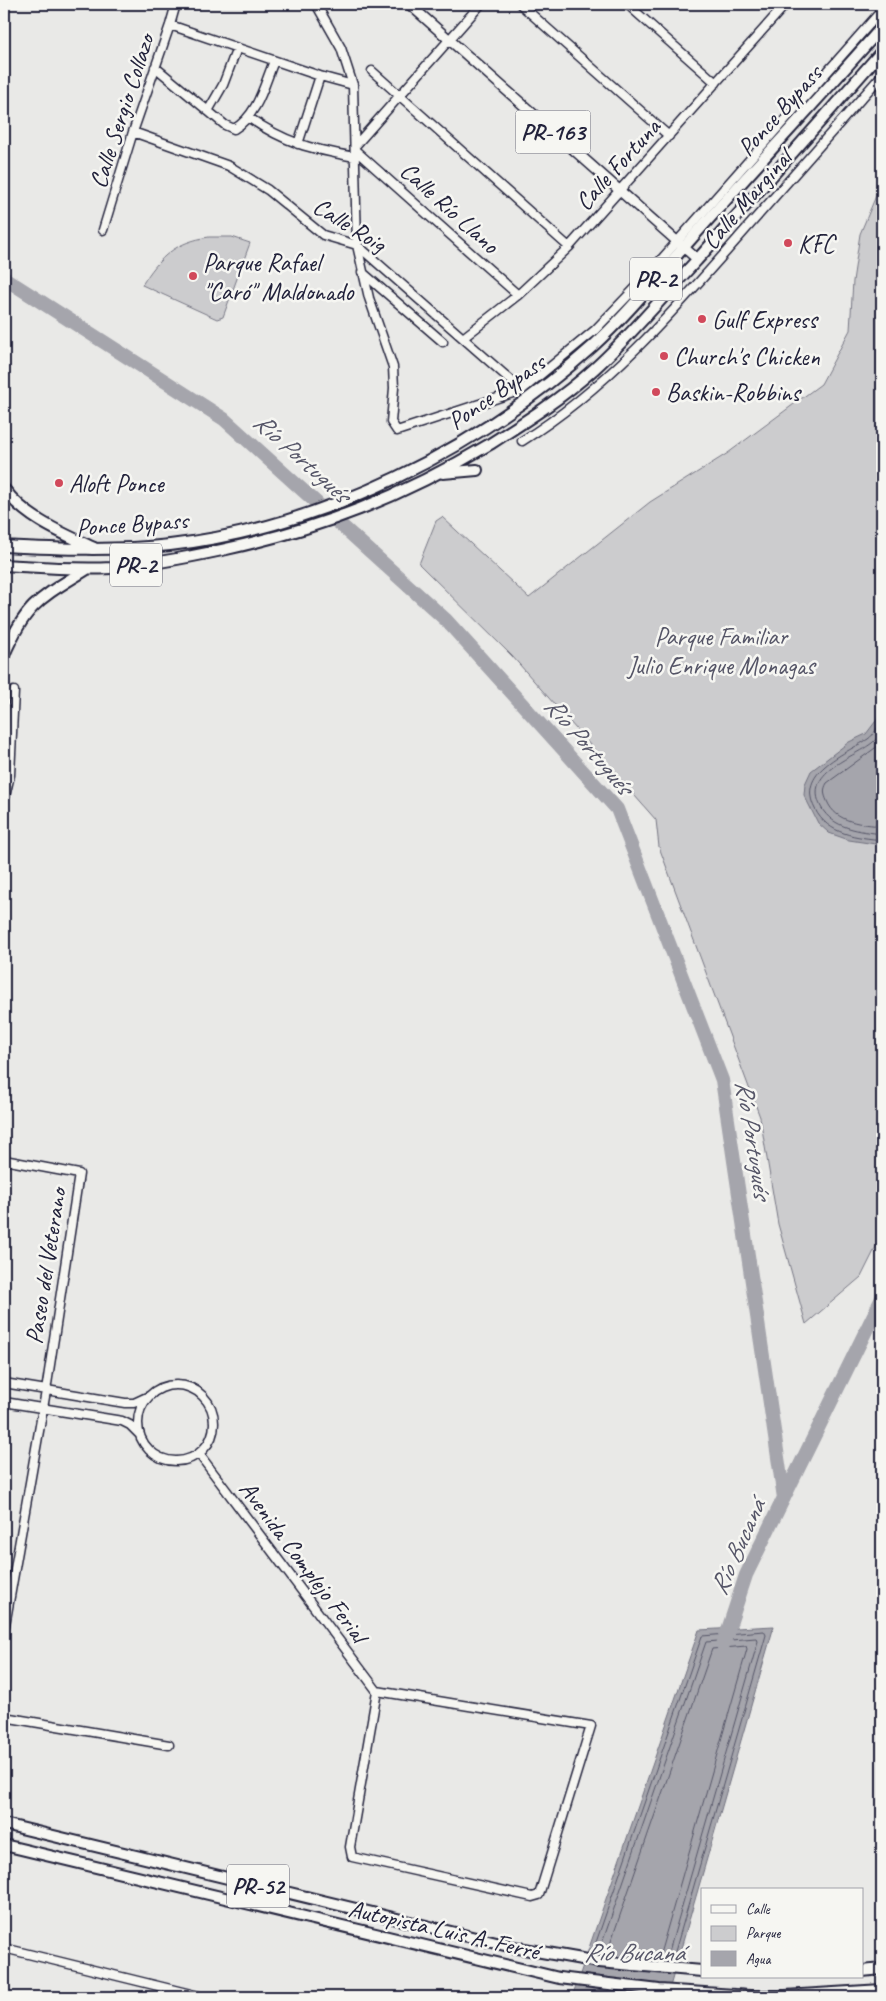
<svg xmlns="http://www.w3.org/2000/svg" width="886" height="2001" font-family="Caveat,sans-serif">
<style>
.green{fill:#ccccce;stroke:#777784}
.water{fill:#a5a5ac;stroke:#71717f}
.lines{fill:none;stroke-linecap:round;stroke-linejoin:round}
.shore{stroke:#565668;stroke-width:1}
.river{stroke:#a5a5ac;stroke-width:14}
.minor-casing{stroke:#22223b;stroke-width:11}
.major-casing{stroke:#22223b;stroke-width:12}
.highway-casing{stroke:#22223b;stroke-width:14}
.minor{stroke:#f6f6f2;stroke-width:8}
.major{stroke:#f6f6f2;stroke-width:9}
.highway{stroke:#f6f6f2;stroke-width:10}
.poi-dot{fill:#d1495b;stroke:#f6f6f2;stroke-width:2}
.labels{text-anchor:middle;stroke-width:5;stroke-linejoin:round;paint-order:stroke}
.shield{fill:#f6f6f2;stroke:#626272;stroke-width:1}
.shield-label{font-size:24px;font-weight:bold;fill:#22223b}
.street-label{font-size:25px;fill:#22223b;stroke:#f6f6f2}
.poi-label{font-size:25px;fill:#22223b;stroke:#f6f6f2;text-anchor:start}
.park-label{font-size:25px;fill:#555567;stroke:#f6f6f2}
.water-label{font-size:26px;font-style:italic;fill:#565668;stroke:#f6f6f2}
</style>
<rect width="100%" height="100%" fill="#e9e9e7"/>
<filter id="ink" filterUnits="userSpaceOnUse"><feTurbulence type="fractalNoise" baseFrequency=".02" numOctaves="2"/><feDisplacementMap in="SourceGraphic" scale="10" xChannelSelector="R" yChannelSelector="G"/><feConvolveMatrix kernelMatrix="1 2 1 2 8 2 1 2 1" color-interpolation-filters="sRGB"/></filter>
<g filter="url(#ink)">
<!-- green -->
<path class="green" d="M882 185V1235L861 1277 806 1324 778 1224 760 1117 659 847 656 820 512 656 419 564 436 521 442 517 529 598 650 502 728 453 821 384 850 330 853 281 860 234 878 191Z
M209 237H232L250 243 223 317 217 319 142 285C160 256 176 242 209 237Z"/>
<!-- water -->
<path class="water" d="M882 713V845L849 840 829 833 818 823 804 795 805 784 811 771 849 742 866 734Z
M774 1626 667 1997H572L699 1630Z"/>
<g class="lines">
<!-- shore -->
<path class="shore" d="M882 721C878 726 874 735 868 739 843 755 796 772 815 809 828 835 857 837 882 840
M882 731C879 735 876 740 872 743 851 759 803 772 821 807 833 829 860 831 882 834
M882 743 827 783C823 790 824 794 827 801 836 823 862 824 882 826
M592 1954 702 1636 764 1631 766 1635 672 1962
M598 1955 706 1642 756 1638 758 1641 666 1962
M606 1956 712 1649 746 1646 747 1649 658 1961"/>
<!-- river -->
<path class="river" d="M4 278 224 419 446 620 617 809 722 1080 784 1498
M723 1645 746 1575 882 1298"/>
<defs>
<path id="minor" d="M316 4 341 48 353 85 357 245 369 298 393 367 394 388 391 422 397 431 522 390 595 330 644 279 882 10
M520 4 669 136
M627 4 716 83
M170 25 320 76 353 85
M155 67 225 125 234 129C258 115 264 85 274 61
M372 71 569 247
M208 111 223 85 237 48
M248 117C285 143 311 149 355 157
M133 132 229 166 268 190 323 235 357 245 522 390
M298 144 320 76
M355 146 481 4
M355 150 518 295
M103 230 133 132 170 25 176 4
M362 272 443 342
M463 338 518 295 569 247 786 4
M522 441C606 389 674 311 739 237 787 183 835 129 882 75
M4 801 10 775 14 691
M4 1160 79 1174 46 1391 4 1631
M4 1383 125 1403H134L149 1396
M138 1423a38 38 0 1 1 76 0a38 38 0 1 1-76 0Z
M4 1402 122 1421 130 1425 140 1435
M199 1454 377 1691
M377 1691 591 1726 539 1895 532 1897 352 1857 350 1847Z
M4 1717 169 1745
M4 1948 203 1997"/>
<path id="major" d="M409 4 697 259"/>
<path id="highway" d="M443 473 477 470
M4 489C27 519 60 532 94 548
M4 546C60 549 115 551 170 545 325 527 478 449 593 346 626 316 654 281 684 247 749 173 817 101 882 27
M4 565C39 567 75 570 111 568 149 565 185 558 222 550 322 528 402 497 490 444 526 421 562 398 594 369 631 336 663 296 697 260 759 191 821 121 882 51
M4 655C27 602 41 598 87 569
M4 1824 513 1947 599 1962 702 1971
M4 1845 559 1978 659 1990 750 1996H785L882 1990
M862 1971 882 1969"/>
</defs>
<!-- minor casing -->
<use href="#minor" class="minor-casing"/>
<!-- major casing -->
<use href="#major" class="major-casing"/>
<!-- highway casing -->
<use href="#highway" class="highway-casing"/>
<!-- minor -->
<use href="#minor" class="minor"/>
<!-- major -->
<use href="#major" class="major"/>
<!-- highway -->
<use href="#highway" class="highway"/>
</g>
</g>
<!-- markers -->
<g class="poi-dot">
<circle cx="788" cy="243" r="5"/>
<circle cx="193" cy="276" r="5"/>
<circle cx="702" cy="319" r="5"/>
<circle cx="664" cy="356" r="5"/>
<circle cx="656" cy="392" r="5"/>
<circle cx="59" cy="483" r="5"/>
</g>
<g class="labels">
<!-- shield labels -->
<g class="shield">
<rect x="515.5" y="110.5" width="75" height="43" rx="4"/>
<rect x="630" y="257.5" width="52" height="43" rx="4"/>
<rect x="110" y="543.5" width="52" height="43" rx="4"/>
<rect x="227" y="1864.5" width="62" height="43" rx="4"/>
</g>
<g class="shield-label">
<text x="553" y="140">PR-163</text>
<text x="656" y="287">PR-2</text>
<text x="136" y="573">PR-2</text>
<text x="258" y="1894">PR-52</text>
</g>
<!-- street labels -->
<g class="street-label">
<text transform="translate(779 110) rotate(-48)" y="9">Ponce Bypass</text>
<text transform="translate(121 111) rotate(-72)" y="9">Calle Sergio Collazo</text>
<text transform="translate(617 164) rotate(-48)" y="9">Calle Fortuna</text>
<text transform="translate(746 199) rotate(-49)" y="9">Calle Marginal</text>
<text transform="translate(450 207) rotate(42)" y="9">Calle Río Llano</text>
<text transform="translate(350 224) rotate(32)" y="9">Calle Roig</text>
<text transform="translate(496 391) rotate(-35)" y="9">Ponce Bypass</text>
<text transform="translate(132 523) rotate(-4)" y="9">Ponce Bypass</text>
<text transform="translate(45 1266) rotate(-81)" y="9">Paseo del Veterano</text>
<text transform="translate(304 1561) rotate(53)" y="9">Avenida Complejo Ferial</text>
<text transform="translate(444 1929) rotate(13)" y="9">Autopista Luis A. Ferré</text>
</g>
<!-- poi labels -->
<g class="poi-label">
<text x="798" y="252">KFC</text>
<text x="203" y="271">Parque Rafael<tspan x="203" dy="29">"Caró" Maldonado</tspan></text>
<text x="712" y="328">Gulf Express</text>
<text x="674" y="365">Church's Chicken</text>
<text x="666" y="401">Baskin-Robbins</text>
<text x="69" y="492">Aloft Ponce</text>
</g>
<!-- park labels -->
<g class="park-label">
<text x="721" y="645">Parque Familiar<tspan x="721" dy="29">Julio Enrique Monagas</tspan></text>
</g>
<!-- water labels -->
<g class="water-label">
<text transform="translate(302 457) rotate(42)" y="9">Río Portugués</text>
<text transform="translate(589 745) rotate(49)" y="9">Río Portugués</text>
<text transform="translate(754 1139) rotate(81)" y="9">Río Portugués</text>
<text transform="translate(737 1547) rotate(-66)" y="9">Río Bucaná</text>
<text x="634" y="1961">Río Bucaná</text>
</g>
</g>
<!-- margin -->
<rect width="886" height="2001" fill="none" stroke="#f6f6f2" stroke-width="20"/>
<rect x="10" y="10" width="866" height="1981" fill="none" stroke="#22223b" stroke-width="2" filter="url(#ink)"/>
<!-- legend -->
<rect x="701" y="1888" width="162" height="90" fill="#f6f6f2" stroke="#a1a1a9"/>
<rect x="711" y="1905" width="25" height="8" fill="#f6f6f2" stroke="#a1a1a9"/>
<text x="746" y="1914" font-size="15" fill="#22223b">Calle</text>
<rect x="711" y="1926" width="25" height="15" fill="#ccccce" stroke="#a1a1a9"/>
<text x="746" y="1938" font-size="15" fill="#22223b">Parque</text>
<rect x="711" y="1951" width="25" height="15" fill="#a5a5ac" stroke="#a1a1a9"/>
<text x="746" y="1964" font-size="15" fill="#22223b">Agua</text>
</svg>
